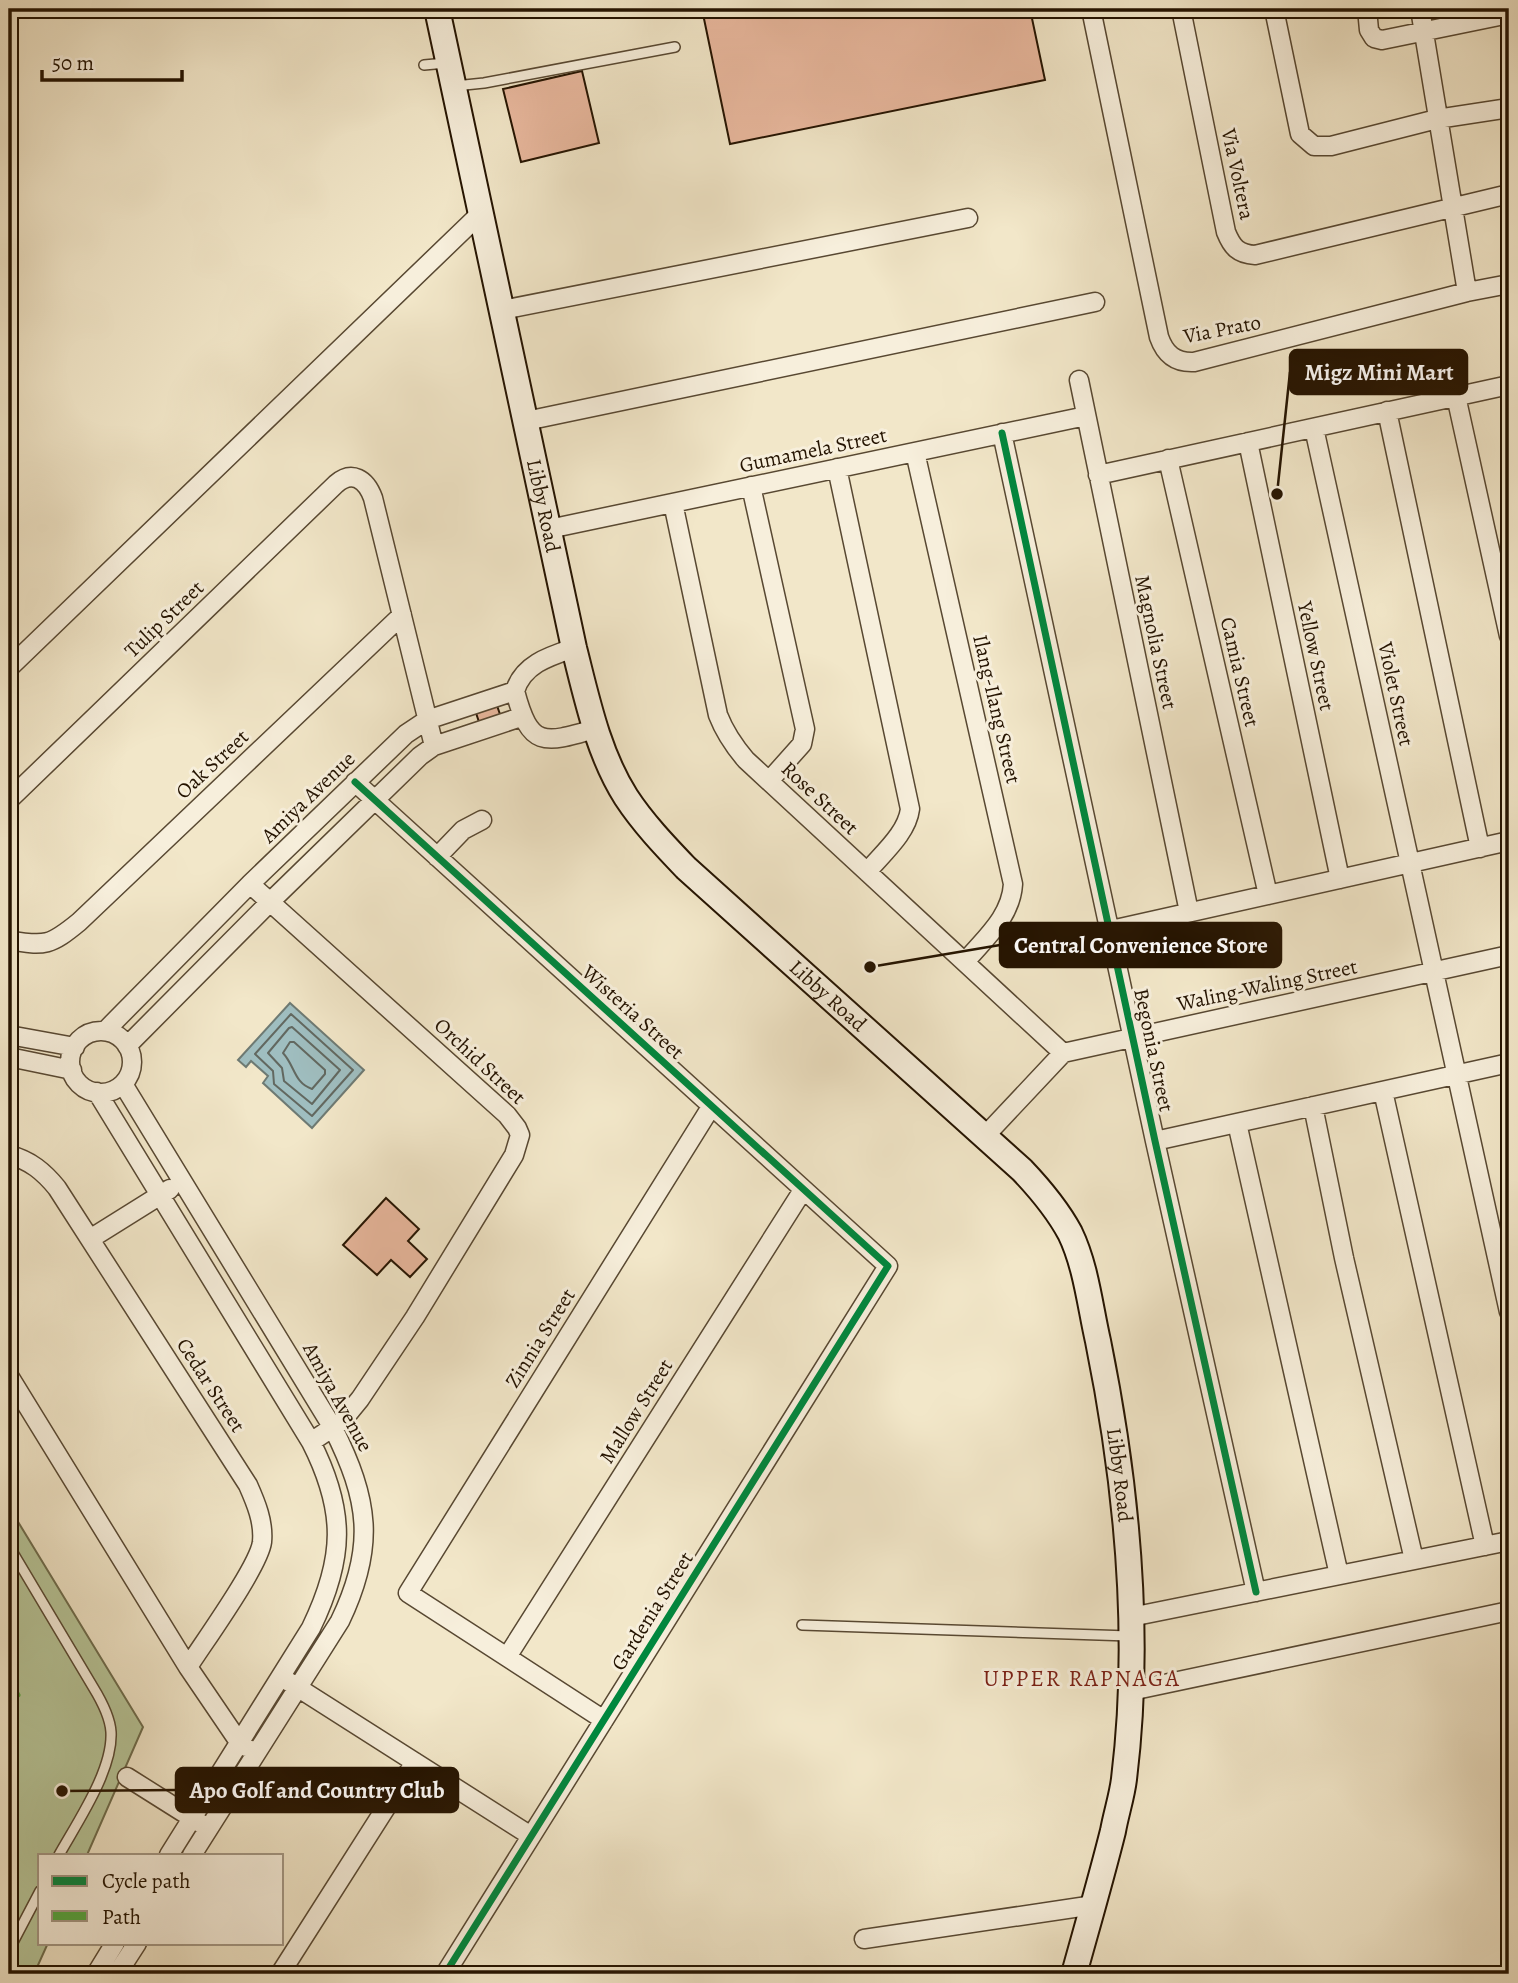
<svg xmlns="http://www.w3.org/2000/svg" width="1518" height="1983" font-family="Alegreya,serif">
<style>
.green{fill:#b7c699;stroke:#6e6c4c;stroke-width:2}
.water{fill:#9fbec0;stroke:#6e7a73;stroke-width:2}
.lines{fill:none;stroke-linecap:round;stroke-linejoin:round}
.shore{stroke:#626860;stroke-width:2}
.building{fill:#e9b89e;stroke:#241300;stroke-width:2}
.service-casing{stroke:#584832;stroke-width:12}
.minor-casing{stroke:#584832;stroke-width:21}
.secondary-casing{stroke:#241300;stroke-width:28}
.service{stroke:#f7efdc;stroke-width:9}
.minor{stroke:#f7efdc;stroke-width:18}
.secondary{stroke:#f7efdc;stroke-width:24}
.quiet{stroke:#53a840;stroke-width:5;stroke-dasharray:10 5;stroke-linecap:butt}
.cycleway-casing{stroke:#f7efdc;stroke-width:11}
.cycleway{stroke:#00873e;stroke-width:7}
.labels{text-anchor:middle;stroke-width:6;stroke-linejoin:round;paint-order:stroke}
.street-label{font-size:21px;fill:#241300;stroke:#f7efdc}
.neighbourhood-label{font-size:23px;letter-spacing:2px;fill:#7a1f14;stroke:#f7efdc}
.leader{fill:none;stroke:#241300;stroke-width:2.5}
.callout-dot{fill:#241300;stroke:#f7efdc;stroke-width:2.5}
.callout{fill:#241300;stroke:#241300;stroke-width:2.5}
.callout-label{font-size:23px;text-anchor:middle;font-weight:bold;fill:#fff}
</style>
<rect width="100%" height="100%" fill="#f2e7c9"/>
<filter id="stains"><feTurbulence type="fractalNoise" baseFrequency=".00286" numOctaves="4"/><feColorMatrix values="0 0 0 0 .2 0 0 0 0 .09 0 0 0 0 .02 0 0 0 .5 -.17"/></filter>
<radialGradient id="worn" r=".72"><stop offset=".6" stop-color="#630" stop-opacity="0"/><stop offset="1" stop-color="#630" stop-opacity=".3"/></radialGradient>
<!-- green -->
<path class="green" d="M9 1507 143 1727 87 1855H40V1943H48L34 1974H9Z"/>
<!-- water -->
<path class="water" d="M290 1003 364 1070 312 1128 263 1083 268 1076 251 1061 246 1067 238 1060Z"/>
<g class="lines">
<!-- shore -->
<path class="shore" d="M291 1014 353 1070 312 1116 274 1084 273 1071 255 1054Z
M292 1027 340 1070 312 1104 284 1081 282 1068 268 1053 289 1028Z
M290 1042H294L325 1070V1074L312 1089C294 1083 295 1066 283 1053Z"/>
</g>
<!-- building -->
<path class="building" d="M730 9H1030L1045 80 730 144 703 14Z
M582 71 599 143 521 162 503 89Z
M495 700 502 720 481 728 474 707Z
M386 1198 419 1229 408 1241 427 1259 410 1277 391 1260 377 1275 343 1245Z"/>
<g class="lines">
<defs>
<path id="service" d="M424 65 446 63
M455 86 484 83 675 47
M9 1546 93 1687C101 1700 110 1716 111 1732 113 1770 78 1821 59 1855
M802 1625 1129 1636
M9 1950 40 1891"/>
<path id="minor" d="M1091 9 1159 337C1165 354 1175 363 1194 362L1467 292 1509 284
M1181 9 1226 232C1232 247 1238 254 1255 255L1509 194
M1274 9 1300 134 1314 146H1331L1437 119 1509 108
M1367 9 1369 30 1374 38 1382 40 1509 14
M1420 9 1467 292
M502 310 968 218
M1079 380 1189 912
M1456 396 1509 636
M1387 411 1480 848
M526 421 1095 302
M1314 428 1509 1312
M1002 433 1155 1141 1256 1592
M1248 442 1340 879
M915 452 1013 884C1011 917 985 938 965 962
M1168 459 1268 895
M837 468 910 809C907 833 883 853 867 872
M1098 475 1509 385
M751 486 805 729 802 744 769 781
M673 503 718 715C725 733 734 746 746 760L1063 1053
M549 529 1086 416
M9 668 481 213
M515 691C530 748 543 744 595 729
M515 691C523 664 550 656 574 648
M355 782 888 1266 445 1974
M9 800 336 484C352 470 366 479 373 498L434 746
M437 857 463 830 482 820
M250 884 507 1115 517 1128 520 1135 514 1155 415 1317 360 1399 342 1421 311 1442
M1111 930 1509 841
M9 940C45 947 51 945 79 922L402 615
M105 1031 250 884 406 734 427 720 515 691
M70 1062a31 31 0 1 1 62 0a31 31 0 1 1-62 0Z
M9 1035 75 1047
M127 1046 270 902 420 756 434 746 521 717
M9 1057 72 1070
M123 1084 333 1428C369 1500 376 1546 340 1621L192 1855
M1383 1091 1485 1546
M97 1092 311 1442C346 1511 345 1558 311 1628L169 1855
M1313 1106 1344 1258 1414 1560
M1237 1123 1339 1575
M985 1136 1063 1053 1509 955
M1155 1141 1509 1063
M9 1155C30 1160 44 1172 57 1188L248 1485C256 1503 264 1522 262 1542 259 1566 204 1642 188 1667
M90 1239 170 1189
M9 1376 188 1667 239 1742 246 1747
M1131 1617 1509 1541
M507 1657 803 1190
M289 1682 531 1836
M1131 1691 1509 1611
M604 1720 408 1593 711 1107
M127 1777 200 1823
M864 1939 1094 1905
M96 1974 115 1943
M117 1974 137 1943
M280 1974 415 1762"/>
<g id="secondary">
<path id="s1" d="M437 9 574 648C587 699 598 753 626 797 643 823 665 846 686 868L1022 1170C1041 1190 1057 1209 1070 1233 1086 1266 1090 1306 1098 1341 1127 1484 1142 1633 1124 1779 1122 1796 1116 1814 1113 1831 1101 1879 1087 1927 1074 1974"/>
</g>
</defs>
<!-- service casing -->
<use href="#service" class="service-casing"/>
<!-- minor casing -->
<use href="#minor" class="minor-casing"/>
<!-- secondary casing -->
<use href="#secondary" class="secondary-casing"/>
<!-- service -->
<use href="#service" class="service"/>
<!-- minor -->
<use href="#minor" class="minor"/>
<!-- secondary -->
<use href="#secondary" class="secondary"/>
<!-- quiet -->
<path class="quiet" d="M9 1680 18 1695 9 1700
M9 1836 11 1860 9 1869"/>
<defs>
<path id="cycleway" d="M1002 433 1155 1141 1256 1592
M355 782 888 1266 445 1974"/>
</defs>
<!-- cycleway casing -->
<use href="#cycleway" class="cycleway-casing"/>
<!-- cycleway -->
<use href="#cycleway" class="cycleway"/>
</g>
<g class="labels">
<!-- street labels -->
<g class="street-label">
<text transform="translate(1238 174) rotate(78)" y="7">Via Voltera</text>
<text transform="translate(1222 329) rotate(-11)" y="7">Via Prato</text>
<text transform="translate(813 450) rotate(-12)" y="7">Gumamela Street</text>
<text dy="7" stroke="none"><textPath href="#s1" startOffset="508">Libby Road</textPath></text>
<text transform="translate(164 619) rotate(-44)" y="7">Tulip Street</text>
<text transform="translate(1156 642) rotate(78)" y="7">Magnolia Street</text>
<text transform="translate(1316 656) rotate(78)" y="7">Yellow Street</text>
<text transform="translate(1240 672) rotate(77)" y="7">Camia Street</text>
<text transform="translate(1396 694) rotate(78)" y="7">Violet Street</text>
<text transform="translate(997 709) rotate(77)" y="7">Ilang-Ilang Street</text>
<text transform="translate(212 764) rotate(-43)" y="7">Oak Street</text>
<text transform="translate(308 797) rotate(-44)" y="7">Amiya Avenue</text>
<text transform="translate(820 798) rotate(43)" y="7">Rose Street</text>
<text transform="translate(1267 985) rotate(-12)" y="7">Waling-Waling Street</text>
<text dy="7" stroke="none"><textPath href="#s1" startOffset="1096">Libby Road</textPath></text>
<text transform="translate(633 1012) rotate(42)" y="7">Wisteria Street</text>
<text transform="translate(1154 1050) rotate(78)" y="7">Begonia Street</text>
<text transform="translate(480 1061) rotate(43)" y="7">Orchid Street</text>
<text transform="translate(540 1338) rotate(-58)" y="7">Zinnia Street</text>
<text transform="translate(211 1385) rotate(57)" y="7">Cedar Street</text>
<text transform="translate(338 1397) rotate(61)" y="7">Amiya Avenue</text>
<text transform="translate(636 1411) rotate(-58)" y="7">Mallow Street</text>
<text dy="7" stroke="none"><textPath href="#s1" startOffset="1684">Libby Road</textPath></text>
<text transform="translate(652 1611) rotate(-58)" y="7">Gardenia Street</text>
</g>
<!-- neighbourhood labels -->
<g class="neighbourhood-label">
<text x="1082" y="1686">UPPER RAPNAGA</text>
</g>
</g>
<!-- callouts -->
<path class="leader" d="M1277 494L1290 372M870 967L1000 945M62 1791L176 1790"/>
<g class="callout-dot">
<circle cx="1277" cy="494" r="7"/>
<circle cx="870" cy="967" r="7"/>
<circle cx="62" cy="1791" r="7"/>
</g>
<g class="callout">
<rect x="1290" y="350" width="177" height="44" rx="7"/>
<rect x="1000" y="923" width="281" height="44" rx="7"/>
<rect x="176" y="1768" width="282" height="44" rx="7"/>
</g>
<g class="callout-label">
<text x="1379" y="380">Migz Mini Mart</text>
<text x="1141" y="953">Central Convenience Store</text>
<text x="317" y="1798">Apo Golf and Country Club</text>
</g>
<!-- margin -->
<rect width="1518" height="1983" fill="none" stroke="#f2e7c9" stroke-width="35"/>
<rect x="10" y="10" width="1497" height="1962" fill="none" stroke="#241300" stroke-width="3.5"/>
<rect x="18" y="18" width="1483" height="1948" fill="none" stroke="#241300" stroke-width="2"/>
<!-- legend -->
<rect x="38" y="1854" width="245" height="91" fill="#f7efdc" stroke="#a39784" stroke-width="2"/>
<rect x="52" y="1876" width="35" height="10" fill="#00873e" stroke="#a39784" stroke-width="2"/>
<text x="102" y="1888" font-size="21" fill="#241300">Cycle path</text>
<rect x="52" y="1911" width="35" height="10" fill="#53a840" stroke="#a39784" stroke-width="2"/>
<text x="102" y="1924" font-size="21" fill="#241300">Path</text>
<!-- scale -->
<path d="M42 70v10h140v-10" fill="none" stroke="#241300" stroke-width="3.5"/>
<text x="52" y="70" font-size="21" fill="#241300" stroke="#f7efdc" stroke-width="5" paint-order="stroke">50 m</text>
<rect width="100%" height="100%" filter="url(#stains)"/>
<rect width="100%" height="100%" fill="url(#worn)"/>
</svg>
